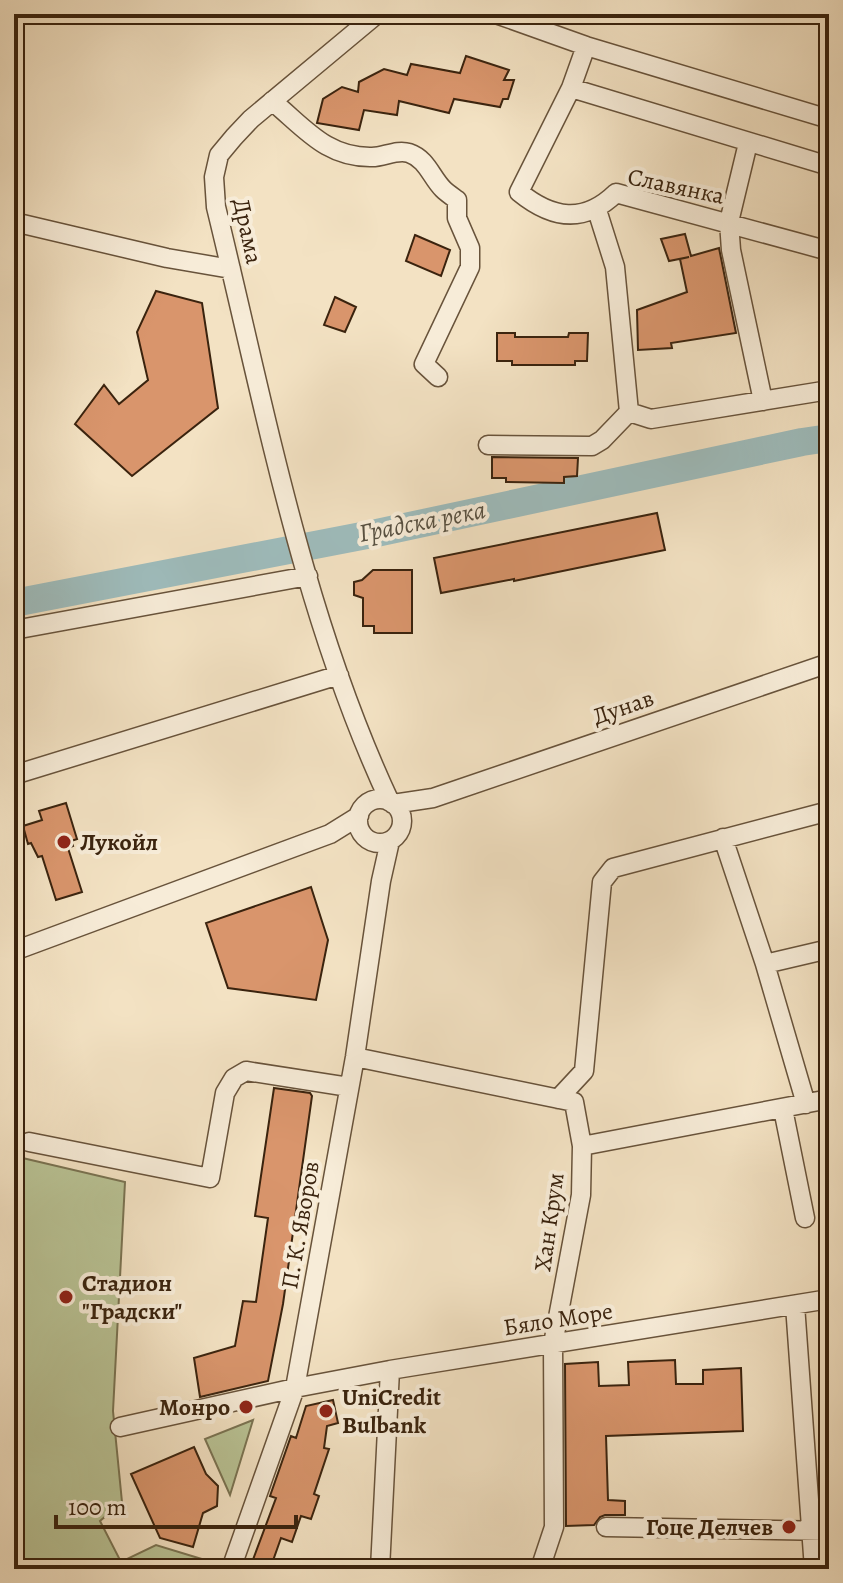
<svg xmlns="http://www.w3.org/2000/svg" width="843" height="1583" font-family="Alegreya,serif">
<style>
.green{fill:#b9c395;stroke:#7a7352;stroke-width:2}
.lines{fill:none;stroke-linecap:round;stroke-linejoin:round}
.river{stroke:#9ebcbc;stroke-width:28}
.building{fill:#d9956c;stroke:#3a230e;stroke-width:2}
.minor-casing{stroke:#68533b;stroke-width:21}
.minor{stroke:#f7ecd8;stroke-width:18}
.poi-dot{fill:#8f2418;stroke:#f7ecd8;stroke-width:3}
.labels{text-anchor:middle;stroke-width:8;stroke-linejoin:round;paint-order:stroke}
.street-label{font-size:24px;fill:#3a230e;stroke:#f7ecd8}
.poi-label{font-size:24px;font-weight:bold;fill:#3a230e;stroke:#f7ecd8;text-anchor:start}
.water-label{font-size:26px;font-style:italic;fill:#585142;stroke:#f7ecd8}
</style>
<rect width="100%" height="100%" fill="#f3e2c3"/>
<filter id="stains"><feTurbulence type="fractalNoise" baseFrequency=".0025" numOctaves="4"/><feColorMatrix values="0 0 0 0 .2 0 0 0 0 .09 0 0 0 0 .02 0 0 0 .5 -.17"/></filter>
<radialGradient id="worn" r=".72"><stop offset=".6" stop-color="#630" stop-opacity="0"/><stop offset="1" stop-color="#630" stop-opacity=".3"/></radialGradient>
<!-- green -->
<path class="green" d="M14 1156 125 1182 113 1411 122 1502 100 1521 121 1562 156 1545 205 1560 203 1569H14Z
M253 1420 230 1495 205 1439Z"/>
<g class="lines">
<!-- river -->
<path class="river" d="M14 603 372 534 802 442 829 438"/>
</g>
<!-- building -->
<path class="building" d="M466 56 509 70 504 80H514L508 99H503L500 107 454 99 449 113 399 101 397 115 364 110 359 130 317 123 323 99 342 87 358 92 359 82 384 69 407 75 411 64 460 73Z
M685 234 691 256 719 248 736 333 671 343 672 348 638 350 637 310 687 292 680 259 689 257 669 261 661 239Z
M415 235 450 250 441 276 406 261Z
M156 291 202 303 218 408 132 476 75 424 104 385 119 404 148 380 137 332Z
M335 297 356 307 345 332 324 325Z
M497 333H515V337H568L569 333H588L587 361H575V365H512V361H497Z
M492 457 578 458 577 476 564 477V483L506 482V478H492Z
M657 513 665 550 514 581V579L441 593 434 558Z
M373 570H412V633H374V626H363V598L354 595V582L362 580Z
M66 803 77 839 71 841 73 846 68 848 82 892 56 900 42 856 38 857 31 843 28 844 23 826 42 820 39 811Z
M311 887 328 940 316 1000 228 988 206 923Z
M274 1088 310 1093 312 1096 283 1304 268 1381 200 1397 194 1358 235 1346 243 1301 256 1302 268 1218 255 1216Z
M675 1360 676 1384H703V1370L741 1368 743 1431 606 1436 608 1500 625 1501V1515H605L600 1517 594 1525 566 1526 565 1364 598 1362 599 1386 629 1385 628 1362Z
M333 1400 338 1423 327 1426 324 1448 329 1449 314 1494 319 1496 311 1519 301 1516 292 1542 281 1538 270 1569 251 1565 276 1498 270 1496 291 1436 296 1438 306 1406Z
M194 1447 206 1474 218 1486 217 1506 203 1513 193 1547 160 1538 131 1474Z
M819 1477H829V1519H822Z"/>
<g class="lines">
<defs>
<path id="minor" d="M377 14 251 119 234 137 219 155 214 177 216 207C265 407 302 614 390 802
M496 14 586 46 829 119
M586 46 571 88 519 192C552 219 584 224 616 193L829 251
M571 88 829 166
M272 101C304 127 326 158 372 157 384 157 397 149 409 153 427 159 431 177 443 189 447 193 453 197 457 200V218L470 248V267L424 364 438 377
M748 143 729 222 731 250 763 401
M597 210 615 267 629 412
M14 222 167 258 231 269
M629 412 651 419 829 390
M488 445 592 446 602 440 629 412
M14 630 308 576
M14 775 339 675
M358 821a22 22 0 1 1 44 0a22 22 0 1 1-44 0Z
M393 804 433 798 829 663
M723 838 765 964 806 1104
M14 951 330 834 359 816
M765 964 829 949
M355 1057 574 1102 582 1146 581 1195 553 1344 554 1527 540 1569
M558 1099 584 1071 602 882 613 868 829 811
M783 1109 805 1218
M29 1142 210 1178 225 1093 234 1078 246 1071 349 1087
M582 1146 829 1099
M795 1305 814 1569
M120 1427 295 1388 390 1370 829 1299
M606 1527 829 1531
M231 1569 295 1388 355 1057 381 881 390 841
M380 1569 390 1370"/>
</defs>
<!-- minor casing -->
<use href="#minor" class="minor-casing"/>
<!-- minor -->
<use href="#minor" class="minor"/>
</g>
<!-- markers -->
<g class="poi-dot">
<circle cx="64" cy="842" r="8"/>
<circle cx="66" cy="1297" r="8"/>
<circle cx="246" cy="1407" r="8"/>
<circle cx="326" cy="1411" r="8"/>
<circle cx="789" cy="1527" r="8"/>
</g>
<g class="labels">
<!-- street labels -->
<g class="street-label">
<text transform="translate(676 186) rotate(12)" y="8">Славянка</text>
<text transform="translate(248 231) rotate(78)" y="8">Драма</text>
<text transform="translate(623 707) rotate(-19)" y="8">Дунав</text>
<text transform="translate(549 1222) rotate(-82)" y="8">Хан Крум</text>
<text transform="translate(300 1225) rotate(-80)" y="8">П. К. Яворов</text>
<text transform="translate(558 1319) rotate(-9)" y="8">Бяло Море</text>
</g>
<!-- poi labels -->
<g class="poi-label">
<text x="80" y="850">Лукойл</text>
<text x="82" y="1291">Стадион<tspan x="82" dy="28">"Градски"</tspan></text>
<text x="342" y="1405">UniCredit<tspan x="342" dy="28">Bulbank</tspan></text>
<text x="230" y="1415" text-anchor="end">Монро</text>
<text x="773" y="1535" text-anchor="end">Гоце Делчев</text>
</g>
<!-- water labels -->
<g class="water-label">
<text transform="translate(422 521) rotate(-11)" y="9">Градска река</text>
</g>
</g>
<!-- margin -->
<rect width="843" height="1583" fill="none" stroke="#f3e2c3" stroke-width="48"/>
<rect x="16" y="16" width="811" height="1551" fill="none" stroke="#3a230e" stroke-width="4"/>
<rect x="24" y="24" width="795" height="1535" fill="none" stroke="#3a230e" stroke-width="2"/>
<!-- scale -->
<path d="M56 1515v12h240v-12" fill="none" stroke="#3a230e" stroke-width="4"/>
<text x="68" y="1515" font-size="24" fill="#3a230e" stroke="#f7ecd8" stroke-width="6" paint-order="stroke">100 m</text>
<rect width="100%" height="100%" filter="url(#stains)"/>
<rect width="100%" height="100%" fill="url(#worn)"/>
</svg>
